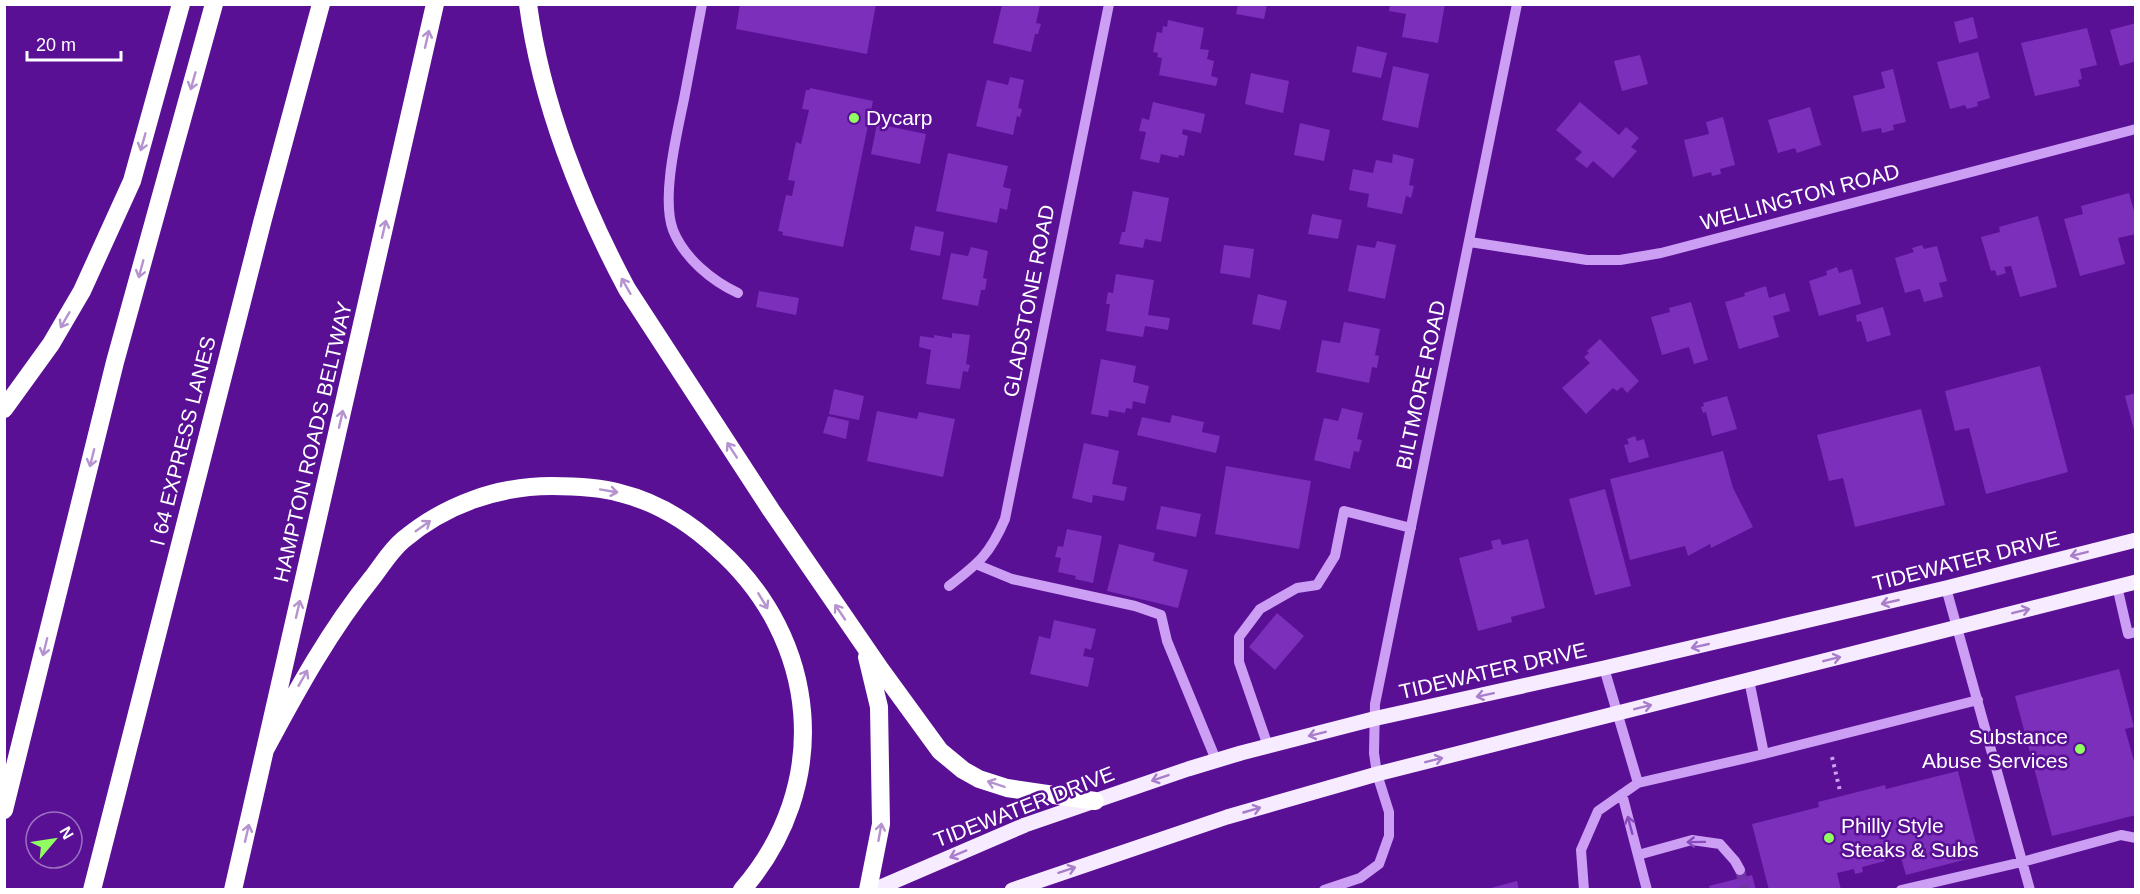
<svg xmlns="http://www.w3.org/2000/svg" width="2140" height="894" font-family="Helvetica,sans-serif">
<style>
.building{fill:#7b2fbb}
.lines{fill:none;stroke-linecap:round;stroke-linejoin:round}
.minor-tunnel{stroke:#7234a5;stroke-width:10;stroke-dasharray:10 5;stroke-linecap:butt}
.path{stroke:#cc9ef4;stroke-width:4;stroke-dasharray:3 4.5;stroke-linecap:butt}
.minor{stroke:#cc9ef4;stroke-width:10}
.major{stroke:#f7ebff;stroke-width:15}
.highway{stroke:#fff;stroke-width:18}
.oneway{stroke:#b493cf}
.oneway2{stroke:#a87eca}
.oneway3{stroke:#8749bb}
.poi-dot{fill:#91ff61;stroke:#591095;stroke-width:2}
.labels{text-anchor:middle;stroke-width:5;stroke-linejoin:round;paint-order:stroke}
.poi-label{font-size:21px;fill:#fff;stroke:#591095;text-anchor:start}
.street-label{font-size:21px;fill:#fff;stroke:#591095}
</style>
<rect width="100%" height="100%" fill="#591095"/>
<!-- building -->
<path class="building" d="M740 4H876L867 54 736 29Z
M1238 4H1267L1264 19 1236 14Z
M1390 4H1445L1438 43 1402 37 1406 14 1389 11Z
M1002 5H1040L1036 23 1041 24 1038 34H1035L1031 52 993 43Z
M1973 17 1978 38 1959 43 1954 22Z
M1168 20 1204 28 1200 49 1209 50 1207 59 1214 61 1211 76 1218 78 1216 86 1159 75 1162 58 1157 57 1158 53 1153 52 1157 32 1162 33 1163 26 1167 27Z
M2136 23V61L2120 66 2110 30Z
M2087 28 2097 65 2080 69 2082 79 2078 80 2080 86 2035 96 2021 43Z
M1357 46 1387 53 1381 78 1352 72Z
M1978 52 1990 98 1977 102 1978 106 1967 109 1965 105 1950 109 1937 62Z
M1640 55 1648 84 1622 91 1614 61Z
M1393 66 1429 74 1418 128 1382 120Z
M1893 69 1906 122 1893 125 1894 130 1882 133 1881 128 1862 132 1853 96 1885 88 1881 72Z
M1251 73 1289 81 1283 113 1245 104Z
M1010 77 1024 80 1018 108 1022 109 1020 117 1017 116 1013 135 976 126 987 80 1008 85Z
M810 88 873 101 843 247 782 235 783 232 778 231 786 195 792 196 795 181 788 180 796 142 801 144 809 110 802 109 806 90H810Z
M1153 102 1205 114 1201 133 1183 129 1182 134 1188 136 1184 156 1179 155 1178 158 1161 154 1159 163 1140 159 1146 132 1139 131 1142 118 1149 120Z
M1580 102 1619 135 1626 127 1639 138 1631 147 1637 151 1613 178 1593 161 1587 168 1575 159 1582 152 1556 130Z
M1810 107 1821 145 1797 153 1795 148 1778 153 1768 120Z
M1723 117 1735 165 1720 169 1721 174 1712 176 1711 172 1693 177 1684 140 1709 134 1706 122Z
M1300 123 1330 130 1324 161 1294 155Z
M877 124 926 134 920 164 871 154Z
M948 153 1008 166 1003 187 1011 189 1007 210 1000 208 997 223 936 211Z
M1393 154 1414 159 1409 185 1414 186 1411 198 1406 196 1402 214 1367 207 1369 194 1349 190 1353 169 1373 173 1376 160 1392 163Z
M1133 191 1169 198 1161 242 1145 239 1143 248 1119 244 1122 232H1125Z
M2129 193 2136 218V234L2118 238 2125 264 2080 276 2064 219 2083 214 2081 206Z
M1312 214 1342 220 1338 239 1308 234Z
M2038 216 2057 287 2020 297 2011 266 2004 267 2006 273 1997 276 1995 270 1991 271 1981 237 2000 232 1999 227Z
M915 226 944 232 940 256 910 250Z
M1377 241 1396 245 1385 299 1348 291 1357 245 1375 248Z
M1224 245 1254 249 1250 278 1220 273Z
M1922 245 1924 249 1937 246 1947 281 1939 283 1943 297 1924 302 1920 289 1905 293 1895 258 1914 252 1912 248Z
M971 247 988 251 983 278 987 279 985 290H981L978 306 942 299 951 253 968 256Z
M1837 267 1839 273 1852 269 1861 304 1819 316 1809 281 1827 275 1826 271Z
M1116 274 1154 280 1148 315 1170 318 1168 330 1145 326 1143 337 1106 331 1110 304H1106L1108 292 1113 293Z
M1766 286 1769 298 1785 293 1790 311 1773 316 1779 337 1739 349 1725 302 1745 296 1744 293Z
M759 291 799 298 796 315 756 307Z
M1258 294 1287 301 1280 330 1252 324Z
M1691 302 1708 360 1694 364 1689 347 1662 355 1651 317 1670 312 1669 308Z
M1883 307 1891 335 1867 342 1861 321 1857 322 1856 315Z
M1344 322 1380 329 1375 355 1379 356 1377 368 1372 367 1369 383 1316 372 1322 340 1340 343Z
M952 333 970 335 966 364 970 365 968 372 963 371 960 389 926 384 931 350 919 347 920 336 934 338V335L952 338Z
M1600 339 1639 381 1627 393 1622 387 1617 391 1613 388 1586 414 1562 388 1590 363 1584 357 1589 353 1587 351Z
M1101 359 1136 366 1133 382 1149 386 1145 404 1133 401 1132 409 1126 408 1125 413 1109 410 1108 417 1091 414Z
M2040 366 2068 472 1986 494 1969 428 1955 431 1945 391Z
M834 389 864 396 859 420 829 414Z
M2136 393V434H2135L2125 396Z
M1727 396 1737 429 1712 436 1706 412 1703 413 1701 407 1704 406 1703 403Z
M1342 408 1363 413 1357 439 1362 440 1359 452 1354 451 1350 469 1314 460 1324 418 1338 421Z
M1921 409 1945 505 1855 527 1843 478 1829 481 1817 435Z
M877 411 917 419 919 412 955 419 943 477 867 461Z
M1172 415 1204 422 1202 432 1220 436 1216 453 1137 435 1142 417 1170 423Z
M828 416 849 421 846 439 823 433Z
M1635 436 1637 441 1644 439 1649 457 1629 463 1624 445 1629 444 1627 439Z
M1084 443 1119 451 1112 484 1127 487 1124 501 1093 495 1092 503 1072 498Z
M1723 451 1733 488 1753 527 1711 548 1710 544 1688 556 1685 546 1630 560 1610 479Z
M1226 466 1311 481 1299 549 1215 534Z
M1605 489 1631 586 1595 595 1569 499Z
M1161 506 1201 514 1196 537 1156 529Z
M1067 529 1102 536 1093 583 1075 579 1076 576 1058 572 1061 558 1055 557 1058 546 1063 547Z
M1500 539 1502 545 1528 539 1545 608 1511 617 1512 622 1478 631 1459 558 1493 549 1491 541Z
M1119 544 1155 553 1153 561 1188 570 1178 608 1107 591Z
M1277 613 1304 636 1275 670 1249 647Z
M1054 620 1096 629 1091 650 1085 648 1083 656 1094 658 1088 687 1030 674 1039 636 1050 639Z
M2119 669 2134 727 2125 729 2136 768V815L2052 836 2015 696Z
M1958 771 1979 856 1906 875 1899 851 1883 855 1885 861 1862 867 1863 872 1855 874 1854 869 1837 873 1841 890H1769L1752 824 1819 807 1818 802 1885 785 1886 789Z
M1752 875 1756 890H1710L1709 886Z
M1517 881 1519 890H1487V889Z"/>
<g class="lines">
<!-- minor-tunnel -->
<path class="minor-tunnel" d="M1740 870 1745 890"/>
<!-- path -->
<path class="path" d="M1832 757 1840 791"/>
<!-- minor -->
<path class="minor" d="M702 4C696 36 690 68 684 99 677 133 661 198 673 230 684 258 712 281 738 293
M1470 242 1587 260H1620L1661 253 2136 129
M978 565 1012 579 1135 606 1161 615 1167 641 1216 760
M949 586C979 563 990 554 1005 519L1109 4
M2117 586 2128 634 2136 632
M1946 588 2030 890
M1604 668 1638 783
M1749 680 1764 754
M1268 746 1239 662V637L1260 609 1297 588 1317 585 1335 556 1344 511 1411 528
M1622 794 1647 890
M1638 855 1692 840 1720 844 1735 861 1740 870
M1324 890 1360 878 1379 864 1389 836V812L1377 774 1374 753 1375 704 1517 4
M1584 890 1581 850 1598 811 1638 783 1764 754 1978 700
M1901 890 2022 862 2121 835 2136 838"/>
<!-- major -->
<path class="major" d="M874 890 1025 825 1188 769 1241 753 1373 719 1604 668 1946 588 2136 540
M1012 890 1227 817 1377 774 2136 582"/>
<!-- highway -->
<path class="highway" d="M528 4C541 102 581 203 627 289L771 510 881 670 940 751 963 770 979 779 1007 788 1095 801
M4 409 51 344 82 291 132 181 181 4
M867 657 879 707 881 824 868 890
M266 748C298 688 330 630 372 578 382 565 391 550 403 540 445 505 497 486 552 486 575 486 598 487 620 493 657 502 690 523 717 548 820 639 833 785 742 890
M4 810 115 362 214 4
M92 890 263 219 321 4
M233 890 435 4"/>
</g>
<!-- one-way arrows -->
<defs><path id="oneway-shaft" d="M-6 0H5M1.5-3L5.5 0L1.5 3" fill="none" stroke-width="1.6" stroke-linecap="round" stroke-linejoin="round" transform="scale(1.5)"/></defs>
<g class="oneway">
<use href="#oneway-shaft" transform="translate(427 39) rotate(-77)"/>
<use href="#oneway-shaft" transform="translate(193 81) rotate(106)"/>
<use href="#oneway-shaft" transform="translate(143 142) rotate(106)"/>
<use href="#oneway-shaft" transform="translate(384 229) rotate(-77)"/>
<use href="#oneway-shaft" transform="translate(141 269) rotate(105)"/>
<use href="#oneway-shaft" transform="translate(626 286) rotate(-120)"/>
<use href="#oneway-shaft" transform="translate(65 320) rotate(120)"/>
<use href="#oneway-shaft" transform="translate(341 419) rotate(-77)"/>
<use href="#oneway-shaft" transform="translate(732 450) rotate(-123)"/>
<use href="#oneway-shaft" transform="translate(92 458) rotate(104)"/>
<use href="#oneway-shaft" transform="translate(609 491) rotate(10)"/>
<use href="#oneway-shaft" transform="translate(423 526) rotate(-35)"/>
<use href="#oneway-shaft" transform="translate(763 601) rotate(59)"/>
<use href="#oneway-shaft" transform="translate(298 609) rotate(-77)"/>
<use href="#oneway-shaft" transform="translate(840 612) rotate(-124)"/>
<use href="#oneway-shaft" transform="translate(45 647) rotate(104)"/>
<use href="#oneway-shaft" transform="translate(303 678) rotate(-60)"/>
<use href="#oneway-shaft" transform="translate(996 784) rotate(-162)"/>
<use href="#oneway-shaft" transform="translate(880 832) rotate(-80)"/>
<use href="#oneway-shaft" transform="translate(247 833) rotate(-77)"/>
</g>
<g class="oneway2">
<use href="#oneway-shaft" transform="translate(2079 554) rotate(166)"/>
<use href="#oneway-shaft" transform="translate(1890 602) rotate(167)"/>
<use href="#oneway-shaft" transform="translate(2021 611) rotate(-14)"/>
<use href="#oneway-shaft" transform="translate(1700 646) rotate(167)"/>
<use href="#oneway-shaft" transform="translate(1832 659) rotate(-14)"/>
<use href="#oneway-shaft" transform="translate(1485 695) rotate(168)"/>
<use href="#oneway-shaft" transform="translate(1643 707) rotate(-14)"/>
<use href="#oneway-shaft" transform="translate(1317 734) rotate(166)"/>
<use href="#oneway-shaft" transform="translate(1434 760) rotate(-14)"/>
<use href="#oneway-shaft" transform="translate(1160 778) rotate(161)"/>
<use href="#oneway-shaft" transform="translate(1252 810) rotate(-16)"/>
<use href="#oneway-shaft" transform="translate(958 854) rotate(157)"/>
<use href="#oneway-shaft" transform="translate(1067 870) rotate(-18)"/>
</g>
<g class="oneway3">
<use href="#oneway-shaft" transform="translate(1630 825) rotate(-105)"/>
<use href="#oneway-shaft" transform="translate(1696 842) rotate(179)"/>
</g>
<!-- markers -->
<g class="poi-dot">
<circle cx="854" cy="118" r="6"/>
<circle cx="2080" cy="749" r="6"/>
<circle cx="1829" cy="838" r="6"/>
</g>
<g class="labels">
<!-- poi labels -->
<g class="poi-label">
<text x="866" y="125">Dycarp</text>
<text x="2068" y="744" text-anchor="end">Substance<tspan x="2068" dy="24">Abuse Services</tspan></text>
<text x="1841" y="833">Philly Style<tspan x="1841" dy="24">Steaks &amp; Subs</tspan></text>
</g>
<!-- street labels -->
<g class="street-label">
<text transform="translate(1800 197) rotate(-15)" y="7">WELLINGTON ROAD</text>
<text transform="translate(1029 301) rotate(-79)" y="7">GLADSTONE ROAD</text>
<text transform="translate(1421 385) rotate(-78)" y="7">BILTMORE ROAD</text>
<text transform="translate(183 441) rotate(-76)" y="7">I 64 EXPRESS LANES</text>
<text transform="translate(313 442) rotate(-77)" y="7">HAMPTON ROADS BELTWAY</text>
<text transform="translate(1966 561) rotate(-14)" y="7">TIDEWATER DRIVE</text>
<text transform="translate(1493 671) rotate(-13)" y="7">TIDEWATER DRIVE</text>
<text transform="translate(1024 807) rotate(-21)" y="7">TIDEWATER DRIVE</text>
</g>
</g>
<!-- border -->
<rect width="2140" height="894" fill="none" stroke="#ffffff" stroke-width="12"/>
<!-- north arrow -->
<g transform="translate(54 840) rotate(61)"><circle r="28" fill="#591095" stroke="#9b70bf" stroke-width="1.5"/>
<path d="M0-4.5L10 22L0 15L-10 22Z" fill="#91ff61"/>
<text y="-9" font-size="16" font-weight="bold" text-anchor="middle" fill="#ffffff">N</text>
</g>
<!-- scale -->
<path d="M27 51v9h94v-9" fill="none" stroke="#ffffff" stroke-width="3"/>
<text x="36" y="51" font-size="18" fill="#ffffff" stroke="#591095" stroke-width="4.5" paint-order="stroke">20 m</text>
</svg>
